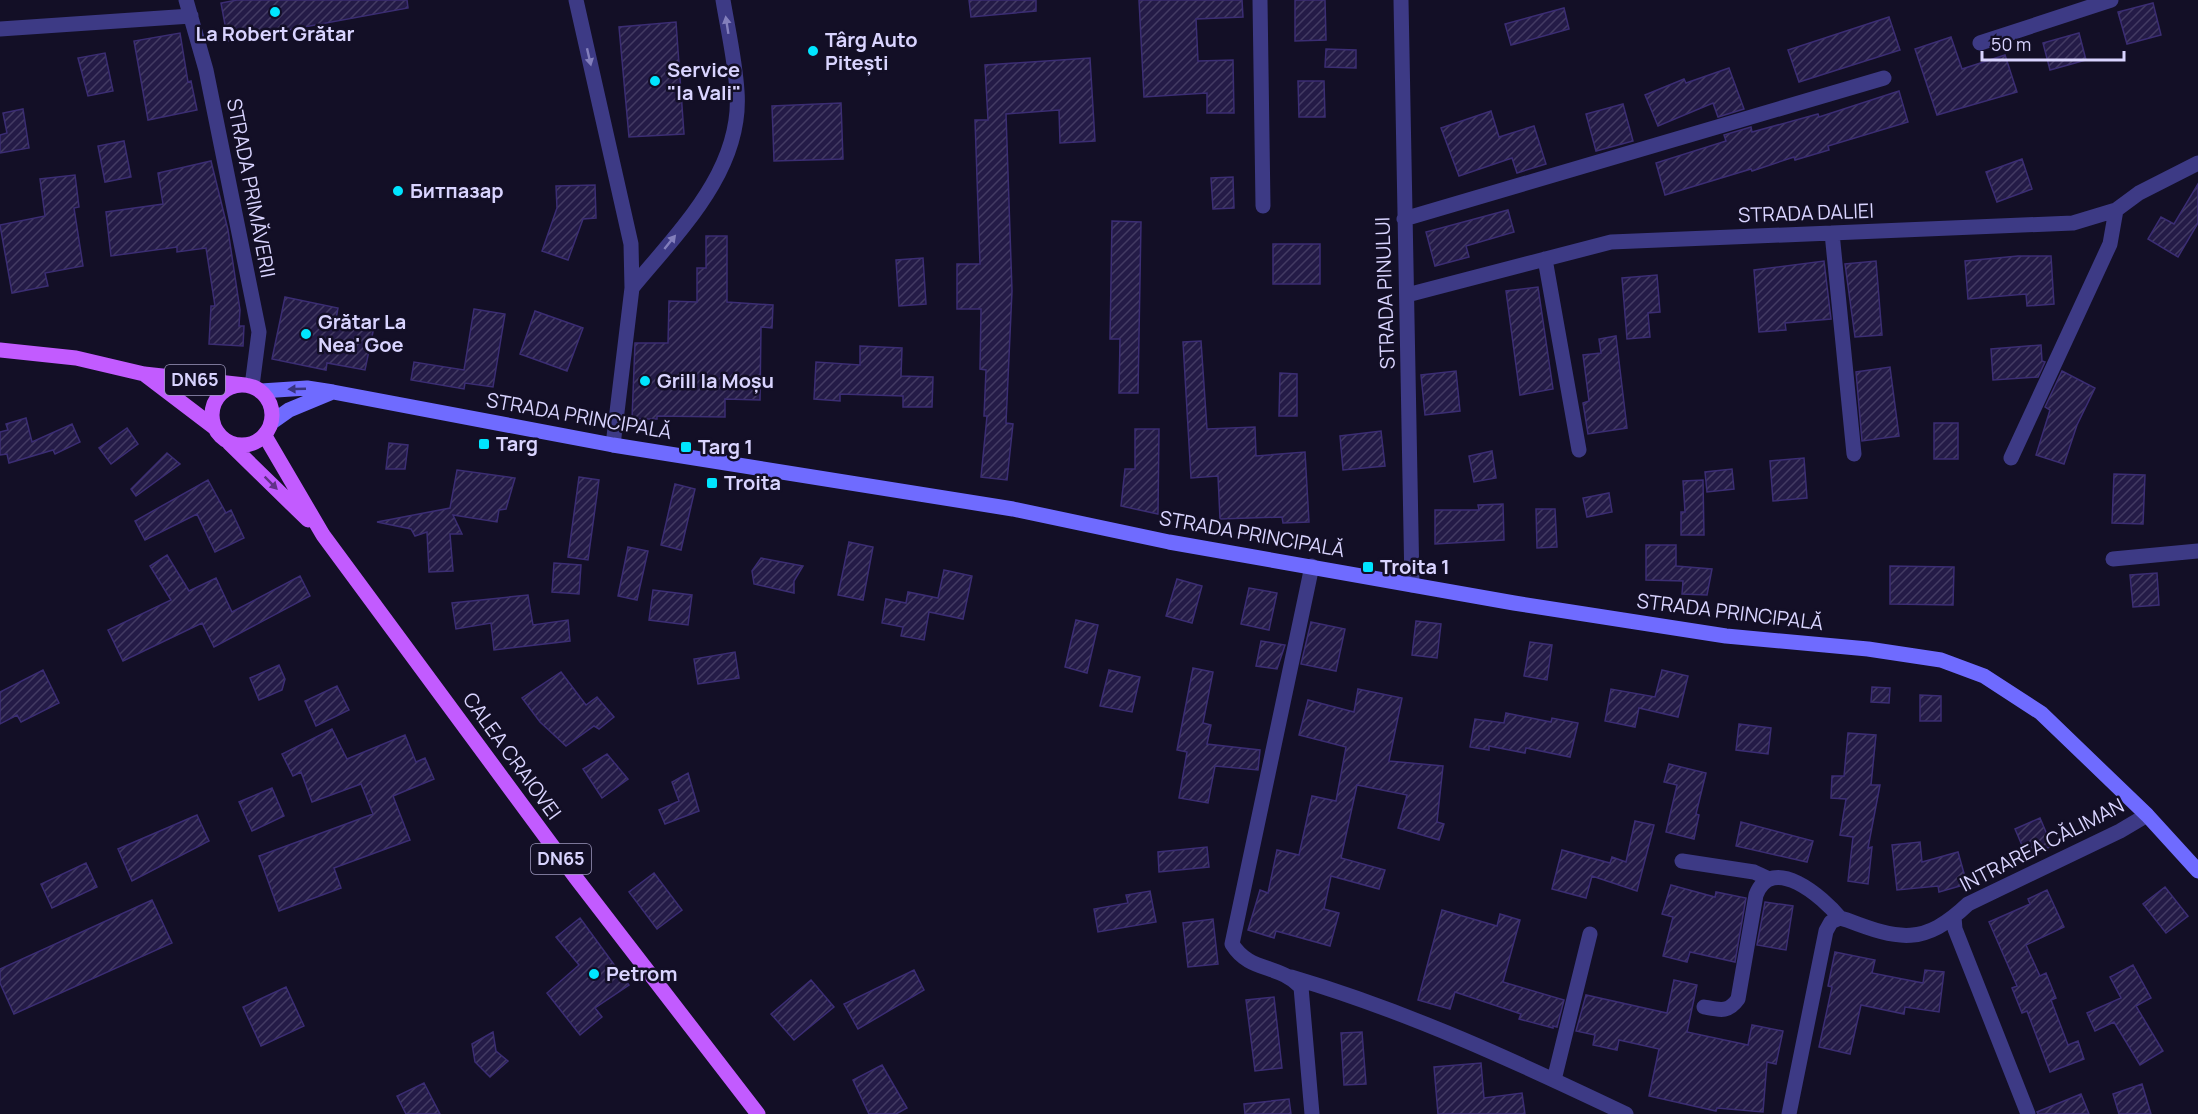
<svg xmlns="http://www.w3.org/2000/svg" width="2198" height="1114" font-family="Manrope,sans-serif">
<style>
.building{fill:url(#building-hatch);stroke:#3b2d73;stroke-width:1.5}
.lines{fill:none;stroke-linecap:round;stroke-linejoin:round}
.street{stroke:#3d3a85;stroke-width:15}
.secondary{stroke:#6f6bff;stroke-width:15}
.primary{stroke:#c25bff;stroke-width:15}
.oneway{fill:#837fbc}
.oneway2{fill:#38347d}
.oneway3{fill:#623188}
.poi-dot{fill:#00e5ff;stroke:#130f26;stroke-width:2}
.labels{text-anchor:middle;stroke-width:5;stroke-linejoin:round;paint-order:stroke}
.shield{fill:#130f26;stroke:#9e99be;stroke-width:1.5}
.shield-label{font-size:18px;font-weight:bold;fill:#d9d4ff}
.poi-label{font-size:20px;font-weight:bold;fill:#d9d4ff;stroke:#130f26;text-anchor:start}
.street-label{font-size:20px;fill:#d9d4ff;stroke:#130f26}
</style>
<defs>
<pattern id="building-hatch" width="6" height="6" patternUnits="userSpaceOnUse" patternTransform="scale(1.5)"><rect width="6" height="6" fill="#241b47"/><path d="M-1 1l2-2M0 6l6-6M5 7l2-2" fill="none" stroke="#433b63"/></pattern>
</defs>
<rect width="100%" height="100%" fill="#130f26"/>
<!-- building -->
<path class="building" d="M237 0H407L408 8 228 41 221 3Z
M969 0H1036V11L971 17Z
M1139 0H1242L1243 17 1196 19 1198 61 1233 60 1234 113H1207V93L1144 97Z
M1295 0H1325L1326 40 1295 41Z
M2153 3 2161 35 2127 44 2118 12Z
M1564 8 1569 29 1511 45 1505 24Z
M1889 17 1900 50 1799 82 1788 50Z
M676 22 684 134 629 137 619 27Z
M180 33 188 82 191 81 197 110 148 120 134 41Z
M2079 33 2086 60 2050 70 2043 43Z
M1951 37 1962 69 2005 55 2017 92 1937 115 1915 49Z
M1326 49 1356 50V68L1325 67Z
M105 53 113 91 88 96 78 58Z
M1090 58 1095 141 1060 143 1059 110 1006 114 1012 291 1006 423 1013 424 1007 480 981 477 987 416H984L986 370 980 369 981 309H957V264H980L975 120H988L985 65Z
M1729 68 1744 109 1718 117 1713 103 1658 126 1645 95 1684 79 1686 83Z
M1298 81H1324L1325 117H1299Z
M1899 91 1908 122 1828 146 1829 150 1795 160 1794 157 1752 171 1751 169 1665 195 1656 163 1726 141 1724 135 1751 127 1752 132 1818 114 1819 117Z
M841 103 843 159 774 161 772 106Z
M1623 104 1633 141 1596 151 1586 114Z
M23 109 29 148 0 153V135L7 133 3 113Z
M1491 111 1499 137 1534 126 1546 164 1517 173 1512 158 1459 176 1441 128Z
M124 141 131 177 105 182 98 146Z
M2022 159 2032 189 1997 202 1986 172Z
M211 161 228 230 240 310 239 326H244L243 346 209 344 211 306H215L206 248 177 252V247L111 256 106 212 163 204 158 173Z
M75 175 79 207 74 208 83 266 45 273 48 286 12 293 0 225 45 216 40 179Z
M1233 177 1234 208 1213 209 1211 178Z
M2198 184V223L2178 257 2148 239 2161 217 2174 224Z
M595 185 596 218 583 219 568 260 542 251 557 208 556 186Z
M1508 210 1514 232 1466 246 1469 257 1435 266 1426 232Z
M1112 221 1141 222 1138 393H1119L1120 339H1110Z
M706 236H727V302L773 305 772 328 761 327 760 400 725 399V417L657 416V419H632L635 343H668L669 301 697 302V268H706Z
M1273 244H1320V284H1273Z
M2018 256H2051L2054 304 2027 306 2026 294 1968 299 1965 261Z
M923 258 926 304 899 306 896 260Z
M1824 261 1831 319 1785 323 1786 330 1759 332 1754 270Z
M1876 261 1882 335 1855 337 1845 264Z
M1657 275 1660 312 1648 313 1650 337 1627 339 1622 278Z
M1538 287 1553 389 1520 395 1506 291Z
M285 297 338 308 336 319 374 327 365 370 327 363 326 370 272 359Z
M474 309 505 314 493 387 465 383 464 389 411 380 414 362 464 370Z
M535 311 583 328 567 371 520 354Z
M1616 336 1627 428 1588 434 1583 403 1589 401 1583 355 1601 353 1599 339Z
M1201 341 1207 429 1255 427 1256 456 1305 452 1309 522 1283 523 1282 517 1220 519 1218 476 1191 478 1183 342Z
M2041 345 2042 361 2045 362 2038 377 1993 380 1991 349Z
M860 346 902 348 901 376 933 377 932 407H903V396L840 394V401L814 399 816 362 860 365Z
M1890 367 1899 436 1862 441 1856 372Z
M1456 371 1460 411 1425 415 1421 375Z
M2062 371 2095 388 2077 425 2064 464 2036 455 2050 410 2045 407Z
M1280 373 1297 374V416H1279Z
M26 418 32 442 72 424 80 442 55 454 53 450 9 463 7 454 0 455V432L8 430 6 424Z
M1934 423H1958V459H1934Z
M127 428 138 444 111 464 99 448Z
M1135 429H1159L1158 514 1121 506 1125 469H1135Z
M1381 431 1385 466 1343 470 1340 436Z
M389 443 408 445 405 469H386Z
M1492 451 1496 478 1474 482 1469 456Z
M167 453 180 464 136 496 131 489Z
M1804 458 1807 498 1773 501 1770 461Z
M1732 469 1734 489 1707 492 1705 472Z
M457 470 515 478 506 509 499 510 497 522 453 515 462 534H450L453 571 429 572 427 532 415 536 411 529 377 522 450 508Z
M2114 474 2145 475 2143 524 2112 523Z
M579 477 599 480 588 560 568 557Z
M208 480 226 513 231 510 244 538 215 552 197 514 145 540 135 521Z
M1703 480 1704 535H1681V512H1685L1683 481Z
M675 484 695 489 681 550 661 545Z
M1609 493 1612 512 1587 517 1583 498Z
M1503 504 1504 540 1435 544V510H1479L1478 505Z
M1536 509H1555L1557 547 1537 548Z
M849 542 873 547 863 600 838 595Z
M1646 545H1676V566L1712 569 1707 595 1682 594 1683 581 1646 580Z
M628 547 648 551 637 600 618 596Z
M167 555 189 591 216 578 232 612 300 576 310 596 214 647 202 623 123 661 108 630 171 600 150 566Z
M761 558 803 566 794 581V593L754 584 752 571Z
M554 563 581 565 579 594 552 592Z
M1890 566 1954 567 1953 605 1890 604Z
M944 570 972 576 963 619 929 612 924 640 901 636 903 627 882 623 886 599 906 603 908 592 938 598Z
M2157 573 2159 605 2133 607 2130 575Z
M1177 579 1202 586 1192 623 1166 616Z
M1249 588 1277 593 1269 630 1241 624Z
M653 590 692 595 688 625 649 620Z
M528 595 533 625 568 620 570 641 494 650 491 623 456 629 452 603Z
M1076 620 1098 625 1087 673 1065 667Z
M1416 621 1441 624 1437 658 1412 655Z
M1311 622 1345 629 1336 671 1301 664Z
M1261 641 1285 645 1277 669 1256 666Z
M1530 642 1552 645 1547 680 1524 676Z
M735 652 739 678 698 684 694 659Z
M279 665 285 679 282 690 259 700 250 678Z
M1193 668 1213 672 1203 723 1211 725 1207 744 1260 750 1258 770 1215 766 1208 803 1179 798 1187 752 1177 750Z
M43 670 59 703 21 722 17 715 0 724V692Z
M1109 670 1140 677 1132 712 1100 706Z
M1662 670 1688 676 1678 717 1639 708 1635 727 1605 721 1611 689 1655 697Z
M561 672 586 705 597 697 614 717 599 729 594 726 566 746 540 722 522 698Z
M337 686 349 710 316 726 305 701Z
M1872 687 1890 688 1889 703 1871 702Z
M1358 689 1402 698 1389 761 1443 766 1437 822 1444 824 1439 840 1398 828 1407 795 1357 785 1341 858 1385 870 1379 889 1331 876 1324 909 1339 913 1330 946 1276 931 1274 938 1248 930 1260 890 1268 893 1277 850 1299 855 1312 796 1336 801 1346 747 1299 735 1308 700 1354 712Z
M1920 695 1941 696V721H1920Z
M1506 713 1551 722 1552 718 1578 723 1570 757 1526 748 1525 753 1489 746V750L1470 747 1475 719 1504 723Z
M1739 724 1771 728 1768 754 1736 750Z
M332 729 347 759 405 735 416 762 425 758 434 779 393 796 410 840 334 868 341 888 279 911 259 856 373 814 361 784 312 802 301 772 293 776 282 754Z
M1848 733 1876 735 1871 785H1880L1868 848 1872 847 1868 884 1848 881 1853 837 1840 835 1846 799 1831 798 1832 776H1844Z
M607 754 628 779 602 798 583 769Z
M1669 764 1706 773 1696 814 1699 815 1694 839 1666 832 1677 785 1664 782Z
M688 773 699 811 665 824 659 810 679 801 672 782Z
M272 788 284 816 252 831 239 802Z
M197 815 209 841 132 881 118 849Z
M2040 818 2052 846 2027 857 2015 829Z
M1635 821 1654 825 1637 891 1592 876 1586 898 1552 889 1562 850 1610 863 1612 857 1626 862Z
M1741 822 1813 841 1807 862 1736 846Z
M1920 842 1922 862 1958 852 1967 884 1939 892 1938 886 1897 890 1892 845Z
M1207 847 1209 867 1159 872 1158 852Z
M86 863 97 887 52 908 41 884Z
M654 873 682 910 657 929 629 892Z
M1671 885 1715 897 1716 892 1746 898 1735 962 1690 952 1687 962 1663 956 1673 917 1662 914Z
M2165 887 2188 916 2166 933 2143 904Z
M2047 890 2064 927 2026 945 2040 976 2046 973 2056 998 2051 1000 2068 1045 2078 1041 2084 1059 2050 1072 2027 1011 2022 1013 2012 988 2017 986 1989 922 2030 904 2028 899Z
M1150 891 1156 922 1098 932 1094 909 1128 903 1126 895Z
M152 900 172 943 14 1014 0 983V969Z
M1765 902 1793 906 1786 950 1757 945Z
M1442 910 1497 926 1500 914 1520 920 1503 982 1564 1000 1557 1027 1553 1026V1028L1519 1019 1521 1014 1455 992 1450 1009 1418 1000Z
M580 918 629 985 595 1008 602 1017 580 1035 547 993 579 965 556 937Z
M1213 919 1218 964 1188 967 1183 923Z
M1835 952 1875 960 1872 973 1923 983 1925 970 1944 972 1939 1012 1905 1007 1904 1014 1861 1005 1850 1054 1819 1047 1832 987 1828 986Z
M2133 965 2151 998 2136 1006 2163 1051 2140 1065 2114 1022 2095 1031 2087 1013 2121 998 2110 977Z
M914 970 924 990 858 1029 844 1004Z
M811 980 834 1007 794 1040 771 1014Z
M1674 980 1697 985 1687 1032 1748 1045 1752 1025 1783 1031 1776 1064 1767 1062 1763 1112 1717 1108 1716 1111 1649 1096 1659 1049 1619 1040 1617 1050 1593 1045 1595 1035 1576 1031 1586 995 1667 1013Z
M286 987 304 1026 261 1046 243 1007Z
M1274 997 1282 1068 1255 1071 1246 1000Z
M493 1032 496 1051 508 1061 490 1077 475 1062 472 1044Z
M1362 1032 1366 1084 1344 1085 1341 1033Z
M1481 1063 1484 1098 1522 1093 1525 1114H1438L1434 1067Z
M882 1065 907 1108 896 1114H869L853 1080Z
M424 1083 440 1114H406L397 1096Z
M2142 1084 2151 1114H2119L2113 1094Z
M2081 1094 2089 1114H2038L2037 1112Z
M1289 1099 1291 1114H1245L1244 1104Z"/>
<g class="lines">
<!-- street -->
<path class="street" d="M186 0 206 70 259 332 252 386
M576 0 631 244 632 288 613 445
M1260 0 1263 206
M1401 0 1412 585
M0 29 191 16
M1980 43 2111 0
M1404 219 1884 78
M1832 233 1854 454
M1545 259 1579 450
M632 288C678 232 743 170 737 91 735 60 728 30 723 0
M1407 295 1611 242 2073 223 2116 210 2139 193 2198 163
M2011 458 2110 244 2116 210
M2113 559 2198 551
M1682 861 1754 872 1767 878
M1954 917 1955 929 2028 1114
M1291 977C1407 1011 1517 1062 1626 1114
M1704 1007C1720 1010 1728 1013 1738 999L1756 895C1772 853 1823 897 1840 918
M1554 1080 1590 934
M1312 1114 1301 987C1278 963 1250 973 1232 944L1312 566
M1789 1114 1826 931 1831 922 1840 918 1847 920C1899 940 1924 946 1968 904L2120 831 2147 815"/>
<!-- secondary -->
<path class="secondary" d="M261 391 307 388 333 392 613 445 1013 509 1169 542 1514 603 1726 636 1868 649 1941 660 1984 676 2041 713 2147 815 2198 871
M272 422 289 410 330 393"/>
<!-- primary -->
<path class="primary" d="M0 350 76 358 144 374 245 385
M144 374 215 428
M212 415a30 30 0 1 1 60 0a30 30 0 1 1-60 0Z
M265 436 323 535 576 878 758 1114
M229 443 308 520"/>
</g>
<!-- one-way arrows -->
<defs><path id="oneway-solid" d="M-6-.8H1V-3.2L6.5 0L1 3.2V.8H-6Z" transform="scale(1.5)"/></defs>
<g class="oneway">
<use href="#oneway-solid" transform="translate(727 25) rotate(-99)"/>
<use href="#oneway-solid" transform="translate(589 57) rotate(77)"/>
<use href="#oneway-solid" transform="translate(670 242) rotate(-51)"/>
</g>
<use class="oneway2" href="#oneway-solid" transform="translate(297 389) rotate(178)"/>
<use class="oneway3" href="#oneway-solid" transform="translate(271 483) rotate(45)"/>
<!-- markers -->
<g class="poi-dot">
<circle cx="275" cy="12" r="6"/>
<circle cx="813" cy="51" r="6"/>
<circle cx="655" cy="81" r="6"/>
<circle cx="398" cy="191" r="6"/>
<circle cx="306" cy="334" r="6"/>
<circle cx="645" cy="381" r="6"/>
<rect x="478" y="438" width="12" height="12" rx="3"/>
<rect x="680" y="441" width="12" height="12" rx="3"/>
<rect x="706" y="477" width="12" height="12" rx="3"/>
<rect x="1362" y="561" width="12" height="12" rx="3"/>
<circle cx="594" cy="974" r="6"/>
</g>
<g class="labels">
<!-- shield labels -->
<g class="shield">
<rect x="165" y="365" width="60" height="30" rx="4.5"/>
<rect x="531" y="844" width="60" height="30" rx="4.5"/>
</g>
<g class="shield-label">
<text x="195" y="386">DN65</text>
<text x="561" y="865">DN65</text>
</g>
<!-- poi labels -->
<g class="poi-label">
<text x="275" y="41" text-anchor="middle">La Robert Grătar</text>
<text x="825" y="47">Târg Auto<tspan x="825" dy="23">Pitești</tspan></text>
<text x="667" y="77">Service<tspan x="667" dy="23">"la Vali"</tspan></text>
<text x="410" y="198">Битпазар</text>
<text x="318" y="329">Grătar La<tspan x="318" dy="23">Nea' Goe</tspan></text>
<text x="657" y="388">Grill la Moșu</text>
<text x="496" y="451">Targ</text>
<text x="698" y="454">Targ 1</text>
<text x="724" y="490">Troita</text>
<text x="1380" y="574">Troita 1</text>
<text x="606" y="981">Petrom</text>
</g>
<!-- street labels -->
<g class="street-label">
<text transform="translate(251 188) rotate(79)" y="7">STRADA PRIMĂVERII</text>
<text transform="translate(1806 213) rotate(-2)" y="7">STRADA DALIEI</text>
<text transform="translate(1385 293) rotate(-92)" y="7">STRADA PINULUI</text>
<text transform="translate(579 416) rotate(10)" y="7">STRADA PRINCIPALĂ</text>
<text transform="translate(1252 534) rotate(10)" y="7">STRADA PRINCIPALĂ</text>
<text transform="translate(1730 612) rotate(7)" y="7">STRADA PRINCIPALĂ</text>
<text transform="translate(512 756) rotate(54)" y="7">CALEA CRAIOVEI</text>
<text transform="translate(2042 845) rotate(-27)" y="7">INTRAREA CĂLIMAN</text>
</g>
</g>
<!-- scale -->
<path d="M1982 51v9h142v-9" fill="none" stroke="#d9d4ff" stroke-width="3"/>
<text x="1991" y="51" font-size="18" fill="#d9d4ff" stroke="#130f26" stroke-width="4.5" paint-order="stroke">50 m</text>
</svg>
